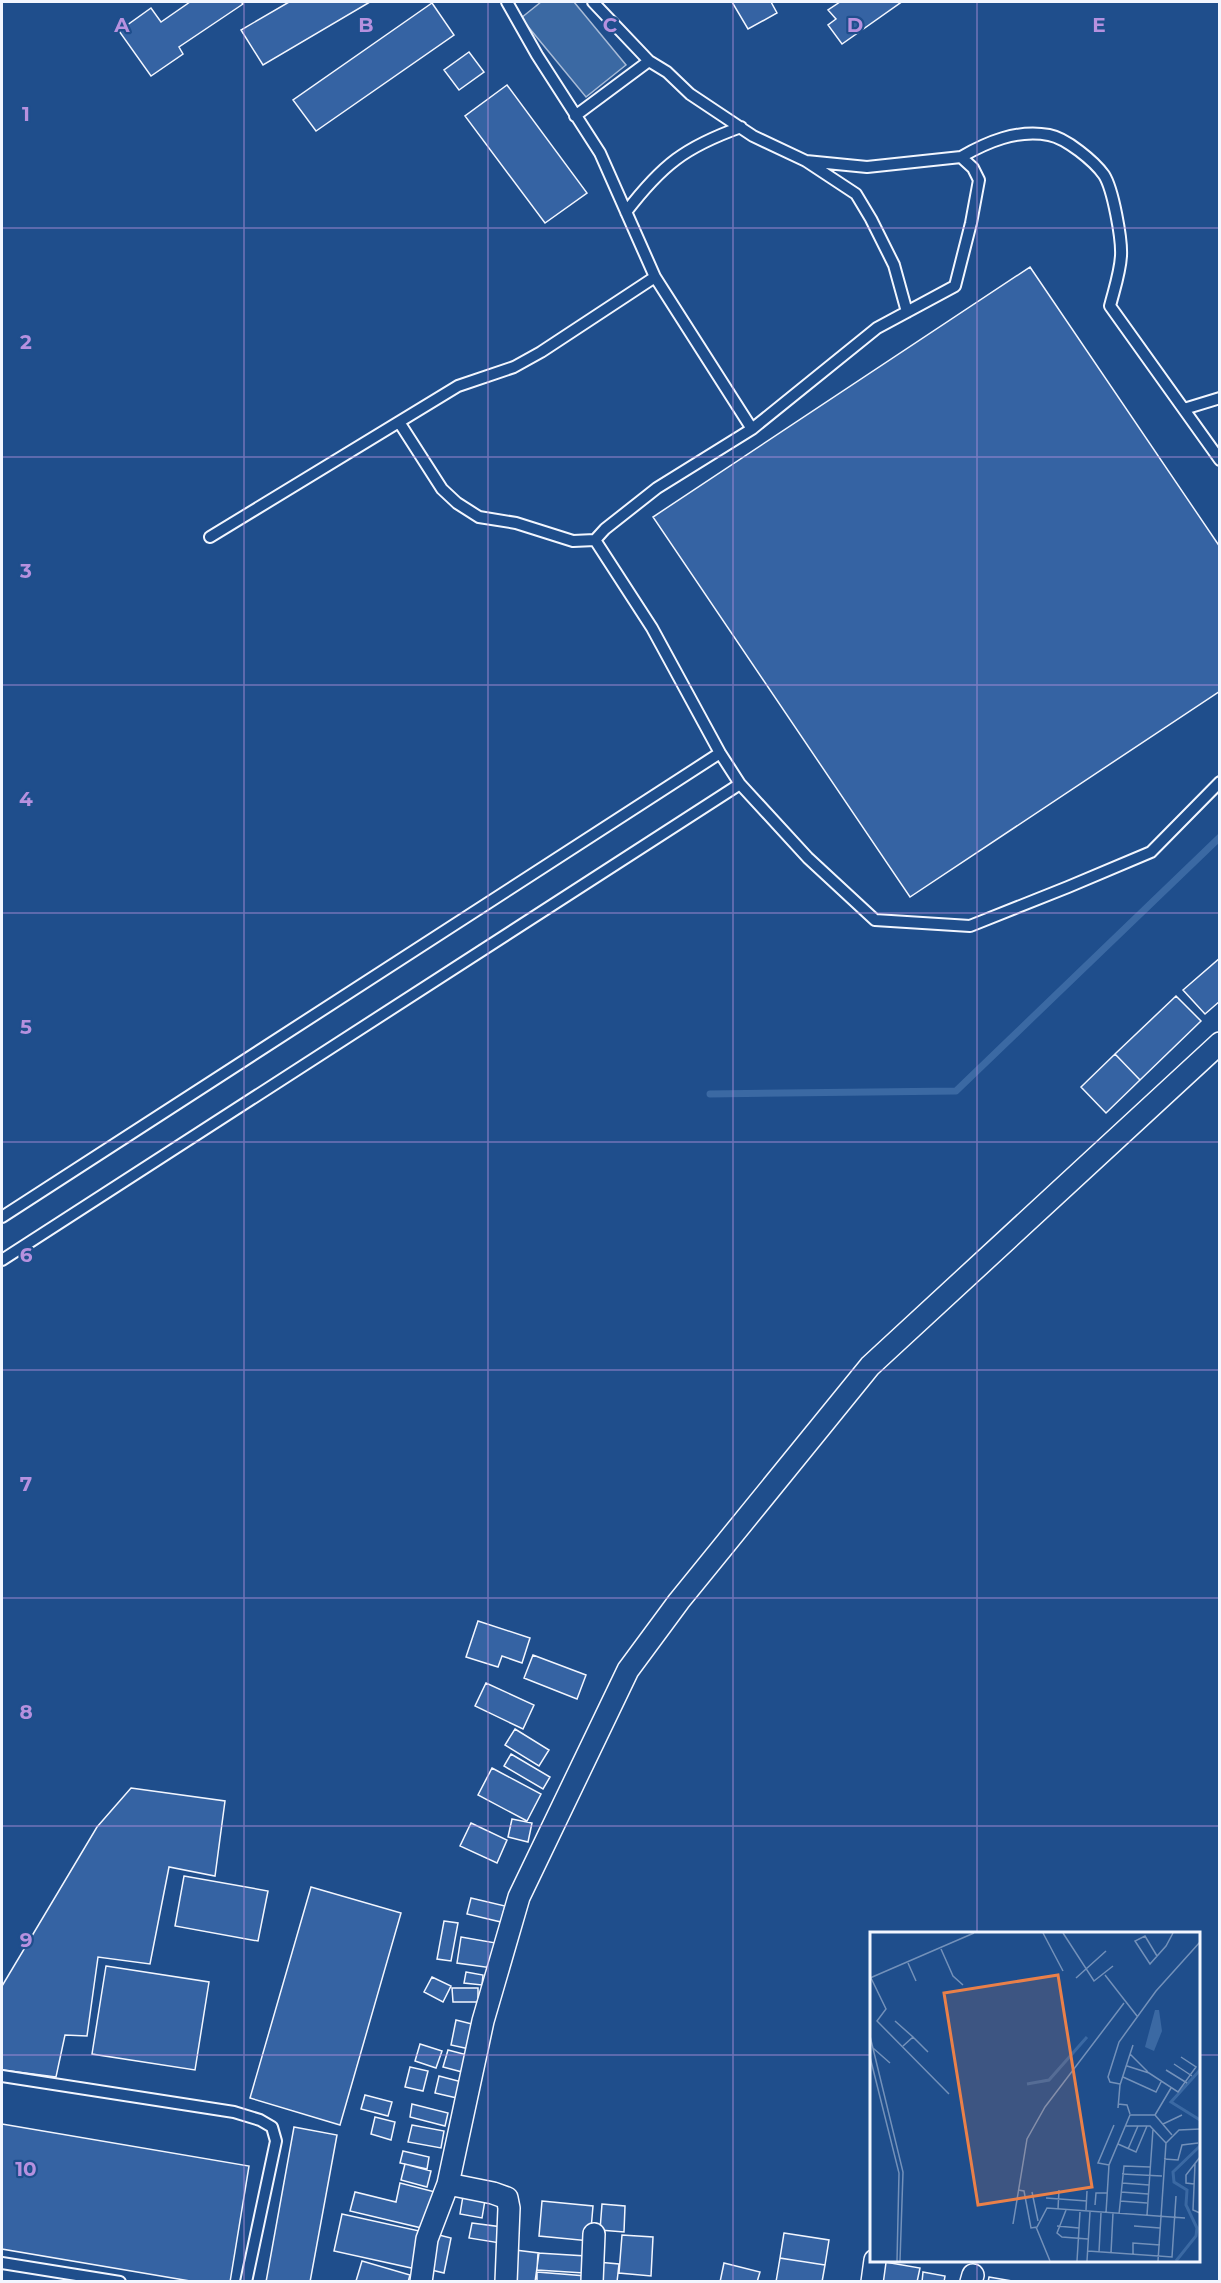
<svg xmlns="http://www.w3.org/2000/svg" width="1221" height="2283" font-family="Montserrat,sans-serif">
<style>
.water{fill:#3b69a3;stroke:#a8bbd7;stroke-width:1.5}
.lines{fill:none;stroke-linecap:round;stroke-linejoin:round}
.stream{stroke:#3b69a3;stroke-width:7}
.building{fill:#3563a3;stroke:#f2f6ff;stroke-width:1.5}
.lane-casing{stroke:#f2f6ff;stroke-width:14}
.street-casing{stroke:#f2f6ff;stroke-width:24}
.lane{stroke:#1f4e8c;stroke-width:10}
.street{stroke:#1f4e8c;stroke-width:21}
.grid{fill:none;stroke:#b691df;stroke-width:1.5;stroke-opacity:0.55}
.inset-river{fill:none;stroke:#3b69a3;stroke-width:3}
.inset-road{fill:none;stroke:#7391ba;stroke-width:1.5}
.view{fill:#ea8049;fill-opacity:0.15;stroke:#ea8049;stroke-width:3}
.inset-edge{fill:none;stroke:#f2f6ff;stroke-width:3}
.grid-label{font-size:20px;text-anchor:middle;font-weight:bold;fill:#b691df;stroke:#1f4e8c;stroke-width:4.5;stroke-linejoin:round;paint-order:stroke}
</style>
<rect width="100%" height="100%" fill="#1f4e8c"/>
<!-- water -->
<path class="water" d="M541 2H574L626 65 586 97 521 18Z"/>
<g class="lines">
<!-- stream -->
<path class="stream" d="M710 1094 956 1091 1220 837"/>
</g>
<!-- building -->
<path class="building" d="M190 2H241L243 4 179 47 183 54 151 76 119 31 151 8 161 22Z
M289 2H370L263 65 241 30Z
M732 2H771L777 13 748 29Z
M840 2H898L900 3 842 44 828 25 836 19 828 10Z
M432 3 454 35 316 131 293 100Z
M469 52 484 72 459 90 444 70Z
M507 85 587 193 545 223 465 116Z
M1030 267 1220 547V691L910 897 653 517Z
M1220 958V1001L1205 1014 1183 990Z
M1176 996 1201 1021 1140 1080 1115 1054Z
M1115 1054 1140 1080 1106 1113 1081 1087Z
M478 1621 530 1638 522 1663 502 1656 498 1667 466 1657Z
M533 1655 586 1675 577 1699 524 1678Z
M486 1683 534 1705 523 1729 475 1706Z
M515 1729 549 1750 539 1766 505 1745Z
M511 1754 550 1777 543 1789 504 1766Z
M492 1768 541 1794 527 1821 478 1795Z
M131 1788 225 1801 215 1876 169 1867 150 1964 98 1957 87 2036 65 2035 56 2077 2 2070V1986L97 1827Z
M512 1819 532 1823 528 1842 508 1837Z
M471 1823 507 1840 497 1863 460 1846Z
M184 1876 268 1891 258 1941 175 1926Z
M311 1887 401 1913 340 2125 250 2098Z
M471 1898 505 1906 501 1922 467 1914Z
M444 1921 458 1923 451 1961 437 1959Z
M461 1937 496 1943 492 1968 457 1963Z
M106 1966 209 1982 195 2070 92 2054Z
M466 1972 483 1975 482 1985 464 1983Z
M432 1977 451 1986 443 2002 424 1992Z
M452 1988H478V2002H453Z
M456 2020 480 2026 474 2050 451 2045Z
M420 2044 442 2051 436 2068 415 2061Z
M448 2050 471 2056 466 2073 443 2067Z
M410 2067 428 2071 423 2091 405 2087Z
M439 2076 462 2082 457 2098 435 2093Z
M365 2095 392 2102 388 2116 361 2109Z
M412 2104 448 2113 445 2126 410 2117Z
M375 2117 395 2122 391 2140 371 2134Z
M2 2124 249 2166 230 2282H196L2 2249Z
M412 2125 444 2131 441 2148 408 2142Z
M294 2127 337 2135 310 2282H266Z
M403 2151 429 2157 427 2169 400 2163Z
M405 2164 431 2171 427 2187 401 2180Z
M400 2183 439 2193 430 2230 350 2211 355 2192 396 2202Z
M463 2196 485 2200 482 2218 460 2214Z
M542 2201 593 2206 590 2241 539 2236Z
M602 2204 625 2206 624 2232 600 2230Z
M342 2214 424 2232 416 2269 334 2251Z
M472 2223 502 2227 500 2243 469 2238Z
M431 2233 451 2238 444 2273 423 2268Z
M784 2233 829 2240 825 2265 780 2258Z
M622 2235 653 2237 651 2276 619 2273Z
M515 2250 539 2253 535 2282H511Z
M538 2253 586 2256 584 2273 537 2270Z
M780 2258 825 2265 822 2282H776Z
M362 2261 410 2275 408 2282 356 2281Z
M597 2262 619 2264 617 2282H595Z
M885 2262 920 2268 917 2282H881Z
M724 2263 760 2272 757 2282H720Z
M537 2272 586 2276V2282H537Z
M923 2272 945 2276 944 2282H922Z
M989 2277 1018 2282H988Z"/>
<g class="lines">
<defs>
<path id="lane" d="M507 2 537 55 600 153 655 277 752 429
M593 2 649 61 667 72 690 94 753 136 806 161 856 194 871 219 894 265 907 312
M575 116 649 61
M961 157C987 142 1017 129 1049 135 1066 138 1094 161 1104 175 1113 189 1122 239 1121 256 1120 273 1114 290 1110 306L1220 460
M806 161 867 167 961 157 973 168 979 180 971 223 955 286 877 328 752 429 657 488 605 529 595 540 652 628 720 753 740 784 808 858 875 920 970 926 1068 887 1151 852 1220 782
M626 212C662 165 685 147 741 127
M1184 409 1220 398
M399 422 442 489 457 503 479 517 516 523 573 541 595 540
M210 537 458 386 514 367 541 352 655 277
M2 1217 720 753
M2 1260 740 784
M2 2076 234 2112 260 2120 272 2127 276 2141 246 2282
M2 2263 120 2282"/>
<path id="street" d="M448 2184 493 2193 507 2198 509 2208 506 2282
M421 2282 427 2239 448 2184 483 2021 519 1897 628 1670 679 1601 870 1366 1220 1043
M592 2282 594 2234
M872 2282 875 2260
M971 2282 973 2275"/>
</defs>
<!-- lane casing -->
<use href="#lane" class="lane-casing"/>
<!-- street casing -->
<use href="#street" class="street-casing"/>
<!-- lane -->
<use href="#lane" class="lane"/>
<!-- street -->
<use href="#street" class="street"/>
</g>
<!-- grid -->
<path class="grid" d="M244 2V2282M488 2V2282M733 2V2282M977 2V1934M2 228H1220M2 457H1220M2 685H1220M2 913H1220M2 1142H1220M2 1370H1220M2 1598H1220M2 1826H1220M2 2055H872M1198 2055H1220M977 2260V2282"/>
<!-- overview -->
<g transform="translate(870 1932)">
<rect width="330" height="330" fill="#1f4e8c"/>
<path d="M285 78H289L292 99 284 119 275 115Z" fill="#3b69a3"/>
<path class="inset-river" d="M330 138 301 170 330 188M157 152 179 148 217 105M306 329 326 304 327 296 316 273 317 258 304 250 303 240 330 214"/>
<path class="inset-road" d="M173 1 193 39M193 1 224 49 243 34M71 17 83 44 93 53M287 24 275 4 265 9 280 32 296 14 303 1M38 31 46 49M235 43 267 84M0 46 104 1M1 46 16 77 7 89 79 162M206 46 236 19M25 89 43 105 33 114M0 104 33 240 30 329M43 105 58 120M3 116 20 131M260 122 278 140M0 125 29 241 27 329M304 132 322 144M257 134 279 141 308 160 326 135 311 125M296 138 317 151M253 145 286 160 291 150M250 152 240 150 238 145 249 110 286 59 330 10M248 172 257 173 260 182M248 176 250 153 263 113M285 183 301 156M293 192 312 183M256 194H280L296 211M248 212 266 220 277 194M258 217 268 194M294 227 308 228 312 213 328 211M325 232 323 278 330 281M239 233 228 231 244 193M252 242 292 244M252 251 279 253M324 252 316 251V243L330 225M148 258 154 259 161 296 167 295 177 276 315 286M162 260 168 289M251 260 278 262M176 266 217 269M250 269 277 271M225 273 226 261H237M188 277 189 258M196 278 187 301 192 305 218 307M216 278 217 259M236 281 239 233 260 183H285L302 203M249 282 254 234 280 235M277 283 283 197M143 292 157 207 175 175 254 71M187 294 209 296M264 294 290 296M166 295 180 329M218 319 302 325 306 264M229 320 231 281M241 321 243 281M263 323V311L290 313M207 329 210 280M217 329 220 280M288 329 296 211 309 198 330 197"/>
<path class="view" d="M188 43 222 255 108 273 74 61Z"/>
<rect width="330" height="330" class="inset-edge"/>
</g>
<g class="grid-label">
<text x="122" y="32">A</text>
<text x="366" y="32">B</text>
<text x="610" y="32">C</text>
<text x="855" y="32">D</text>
<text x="1099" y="32">E</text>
<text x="26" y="121">1</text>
<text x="26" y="349">2</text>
<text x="26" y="578">3</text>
<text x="26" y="806">4</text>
<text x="26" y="1034">5</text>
<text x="26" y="1262">6</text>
<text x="26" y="1491">7</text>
<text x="26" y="1719">8</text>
<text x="26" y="1947">9</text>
<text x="26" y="2176">10</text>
</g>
<!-- border -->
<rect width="1221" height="2283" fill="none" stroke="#f2f6ff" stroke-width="6"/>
</svg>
